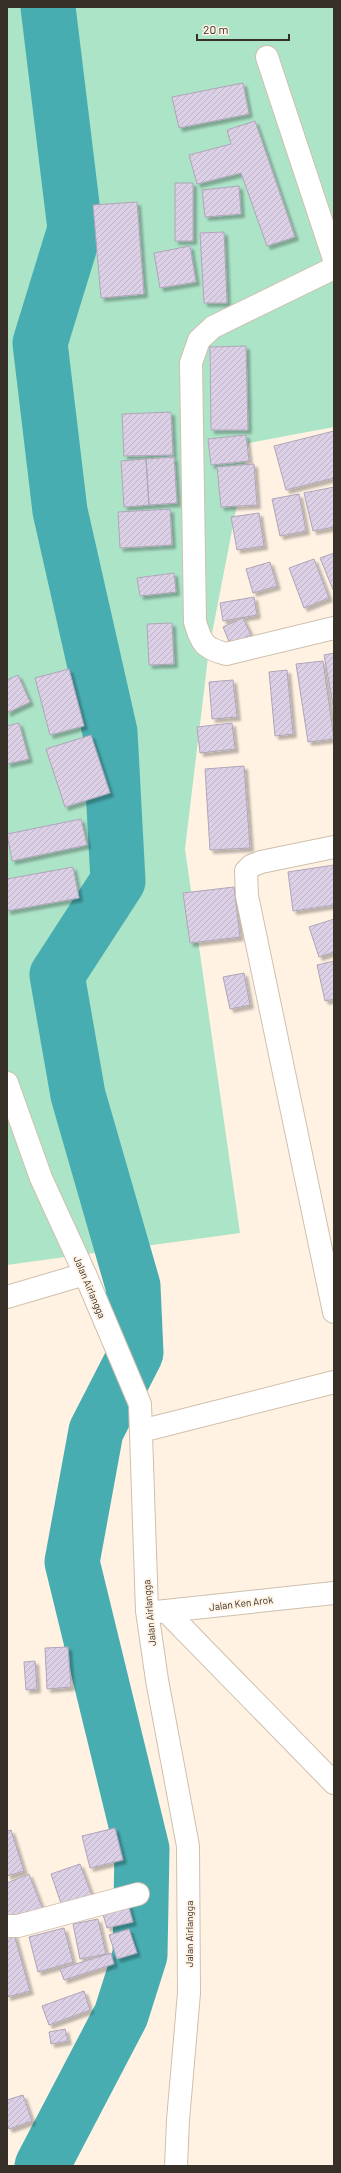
<svg xmlns="http://www.w3.org/2000/svg" width="341" height="2173" font-family="Barlow,sans-serif">
<style>
.green{fill:#ace4c8}
.lines{fill:none;stroke-linecap:round;stroke-linejoin:round}
.river{stroke:#48adb1;stroke-width:55}
.building{fill:url(#building-hatch);stroke:#afa5b8;filter:url(#shadow)}
.minor-casing{stroke:#cfc0ad;stroke-width:24}
.minor{stroke:#fff;stroke-width:22}
.labels{text-anchor:middle;stroke-width:3.5;stroke-linejoin:round;paint-order:stroke}
.street-label{font-size:10px;fill:#363029;stroke:#fff2e3}
</style>
<defs>
<pattern id="building-hatch" width="6" height="6" patternUnits="userSpaceOnUse"><rect width="6" height="6" fill="#dbd0e5"/><path d="M-1 1l2-2M0 6l6-6M5 7l2-2" fill="none" stroke="#bdb3c4"/></pattern>
<filter id="shadow"><feDropShadow dx="3.5" dy="3.5" stdDeviation="1" flood-color="#0004"/></filter>
</defs>
<rect width="100%" height="100%" fill="#fff2e3"/>
<!-- green -->
<path class="green" d="M7 7H334V427L249 443 209 649 185 849 240 1233 7 1265Z"/>
<g class="lines">
<!-- river -->
<path class="river" d="M42 2166 121 2015 140 1955 142 1849 72 1562 96 1431 136 1353 133 1286 78 1095 57 975 118 881 110 732 60 511 40 343 75 229 48 7"/>
</g>
<!-- building -->
<path class="building" d="M243 83 249 114 179 128 172 97Z
M255 121 295 237 267 246 241 173 197 184 189 155 231 144 227 130Z
M175 183H193V241H175Z
M239 186 241 214 205 217 202 190Z
M137 202 144 294 101 298 93 205Z
M224 232 227 303H204L200 233Z
M190 246 196 282 160 288 154 253Z
M246 346 248 430H211L210 347Z
M171 412 173 455 124 456 122 414Z
M334 431V478L286 490 274 446Z
M246 435 249 461 211 465 208 439Z
M174 457 177 503 149 505 146 459Z
M146 459 149 505 124 507 121 461Z
M254 464 257 505 221 507 217 467Z
M334 487V527L313 531 304 493Z
M299 494 306 531 280 536 272 499Z
M170 509 172 545 120 548 118 512Z
M259 513 264 546 237 550 231 517Z
M334 553V592L320 558Z
M314 559 329 598 304 608 289 568Z
M270 562 277 586 253 593 246 569Z
M174 573 176 592 140 596 137 578Z
M254 597 257 615 223 621 220 603Z
M243 618 251 635 230 644 223 627Z
M172 623 174 664 149 665 147 624Z
M334 653V705H333L324 655Z
M323 661 334 739 308 742 296 664Z
M69 669 84 726 50 735 35 678Z
M287 670 293 734 275 736 269 672Z
M18 675 30 702 7 713V680Z
M233 680 237 717 212 719 209 682Z
M19 723 29 759 7 764V726Z
M232 723 235 749 200 753 197 727Z
M91 735 110 793 65 807 46 749Z
M244 766 250 848 210 850 205 769Z
M81 819 87 845 12 861 7 834Z
M334 865V905L293 911 288 872Z
M73 867 79 898 7 911V879Z
M234 887 240 937 190 943 183 893Z
M334 919V952L319 957 309 927Z
M334 961V999L325 1001 317 965Z
M244 973 250 1005 230 1009 223 977Z
M68 1647 71 1687 47 1689 45 1648Z
M35 1661 37 1689 26 1690 24 1662Z
M115 1828 123 1860 90 1868 82 1836Z
M11 1830 24 1871 7 1876V1831Z
M80 1864 94 1901 64 1912 51 1874Z
M29 1874 43 1910 7 1923V1883Z
M128 1904 133 1922 107 1928 102 1911Z
M98 1919 106 1954 80 1959 73 1924Z
M64 1928 73 1962 38 1972 29 1937Z
M129 1929 137 1953 117 1959 109 1935Z
M14 1934 30 1991 7 1997V1937Z
M111 1953 114 1964 64 1980 60 1969Z
M84 1991 90 2010 49 2025 42 2006Z
M65 2029 68 2041 51 2044 49 2032Z
M23 2095 32 2121 9 2129 7 2124V2100Z"/>
<g class="lines">
<defs>
<path id="minor" d="M267 57 334 259
M334 268 213 327 199 340 191 363 195 622C202 644 204 648 226 654L334 628
M334 847 261 862 251 866 246 871 247 896 334 1312
M7 1083 41 1178 85 1274 140 1404 147 1611 157 1680 188 1846 189 1993 178 2120 176 2166
M7 1297 85 1274
M141 1431 334 1382
M156 1612 334 1593
M167 1612 334 1783
M7 1926H18L138 1894"/>
</defs>
<!-- minor casing -->
<use href="#minor" class="minor-casing"/>
<!-- minor -->
<use href="#minor" class="minor"/>
</g>
<g class="labels">
<!-- street labels -->
<g class="street-label">
<text transform="translate(90 1287) rotate(67)" y="4">Jalan Airlangga</text>
<text transform="translate(241 1603) rotate(-7)" y="4">Jalan Ken Arok</text>
<text transform="translate(149 1613) rotate(-95)" y="4">Jalan Airlangga</text>
<text transform="translate(189 1934) rotate(-90)" y="4">Jalan Airlangga</text>
</g>
</g>
<!-- border -->
<rect width="341" height="2173" fill="none" stroke="#363029" stroke-width="16"/>
<!-- scale -->
<path d="M197 34v6h92v-6" fill="none" stroke="#363029" stroke-width="2"/>
<text x="203" y="34" font-size="12" fill="#363029" stroke="#fff2e3" stroke-width="3" paint-order="stroke">20 m</text>
</svg>
